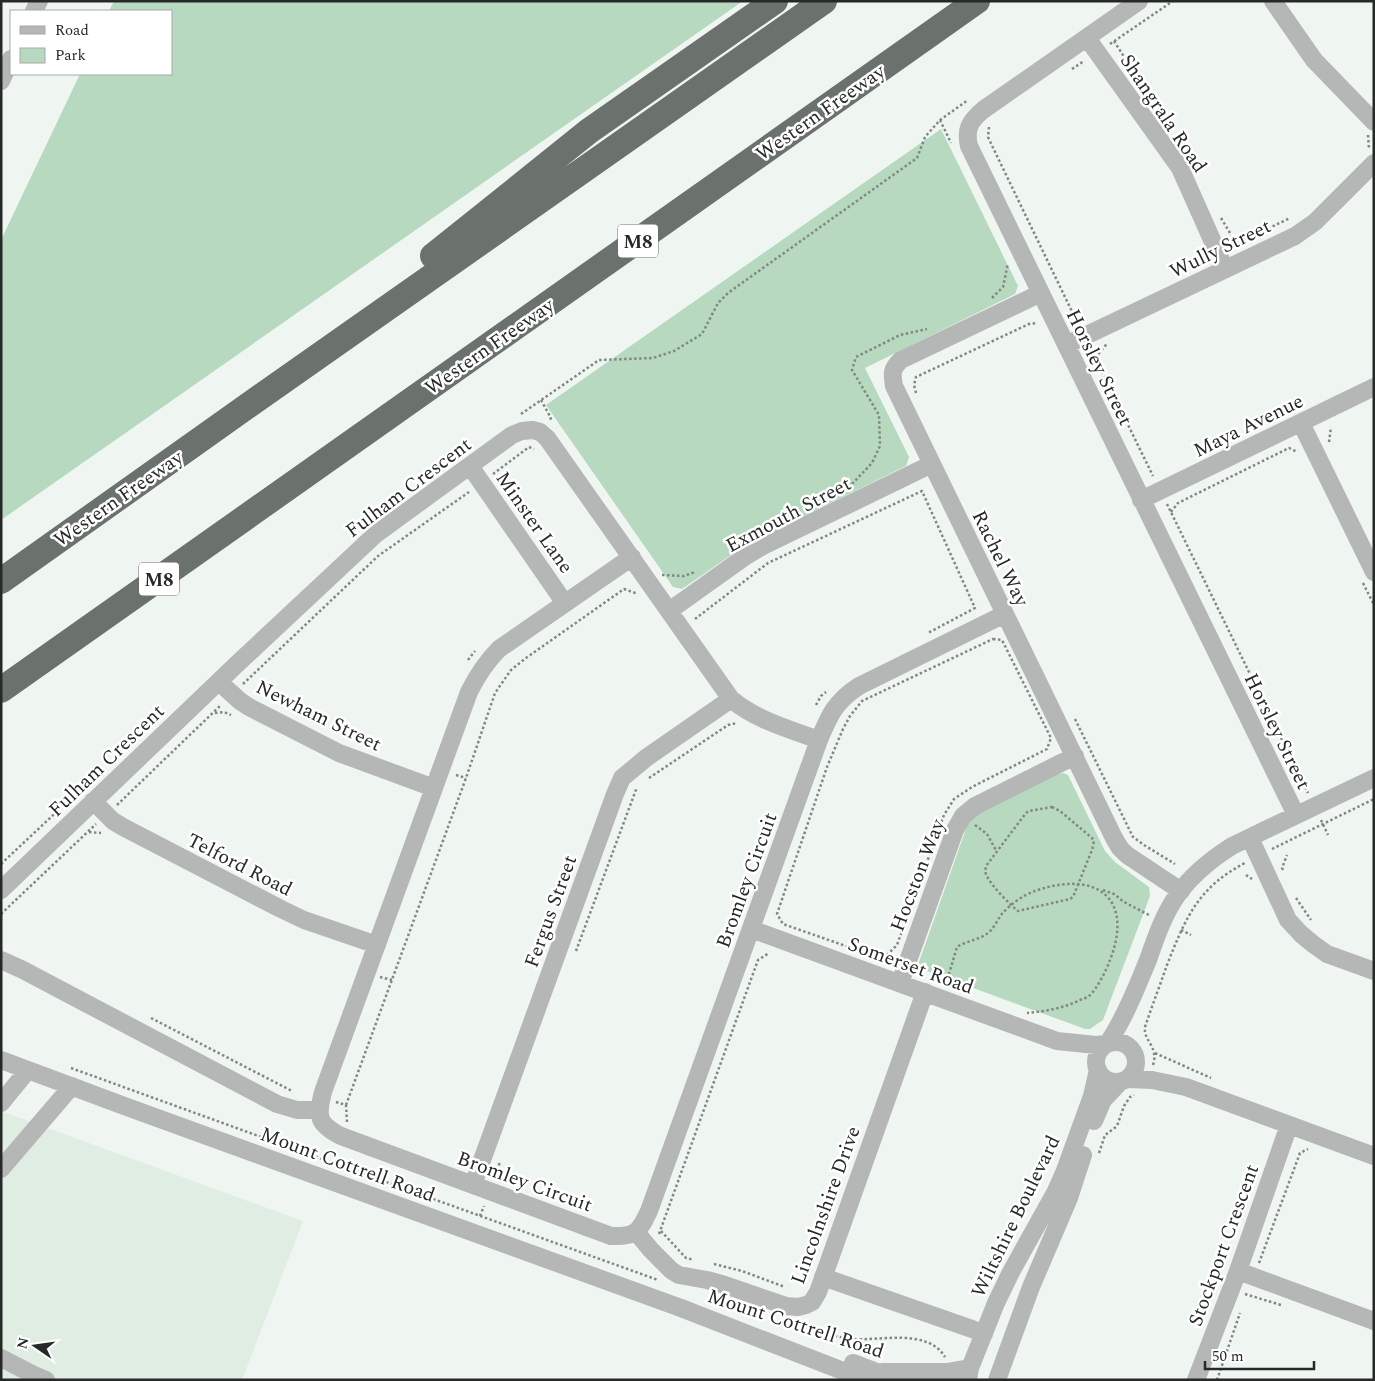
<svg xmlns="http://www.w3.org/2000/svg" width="1375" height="1381" font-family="Spectral,serif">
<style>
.built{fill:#dfede2}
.green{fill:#b6d9bf}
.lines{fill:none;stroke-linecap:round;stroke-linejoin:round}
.path{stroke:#828783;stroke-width:2.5;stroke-dasharray:2.5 2.5;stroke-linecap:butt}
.minor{stroke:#b4b7b5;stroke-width:18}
.highway{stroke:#6b726d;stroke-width:26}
.labels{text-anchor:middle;stroke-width:5;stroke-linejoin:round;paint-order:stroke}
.shield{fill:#fff;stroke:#676968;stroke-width:1}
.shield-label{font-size:19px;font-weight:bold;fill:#262927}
.street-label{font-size:20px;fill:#262927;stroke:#fff}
</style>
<rect width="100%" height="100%" fill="#eff6f1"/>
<!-- built -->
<path class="built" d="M1 1111 303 1221 242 1380H1Z"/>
<!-- green -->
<path class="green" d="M114 1H743L1 520V240L80 74H171V11H109Z
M941 129 1018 286 1015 294 865 368 909 457 906 466 747 544 682 589 673 587 546 405Z
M1063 773 1068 775 1105 851 1115 862 1149 887 1150 896 1103 1020 1090 1029H1085L919 968V962L968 823 975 815 1055 775Z"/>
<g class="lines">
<!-- path -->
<path class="path" d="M1114 41 1147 93
M1110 44 1173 1
M1072 69 1084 61
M940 120 951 143
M989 127 988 137 996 154 1078 324
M1368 135 1369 149
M1221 218 1236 243
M1232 246 1290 218
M992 298 1003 287 1008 263
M1091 349 1153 476
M1095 358 1105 346 1107 344
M916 393 914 385 916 377 1029 324 1037 323
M541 400 551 418 549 421
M521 414 599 360 653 358 674 351 702 334 718 303 728 293 917 158 925 137 940 120 968 100
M1329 442 1331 427
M493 474 529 447 534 449
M852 484 872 463 880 446 879 415 852 370 856 357 900 335 927 329
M1167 504 1308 793
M1171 512 1178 503 1289 448 1297 452
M662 575 684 576 695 572
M1363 583 1374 605
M695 619 768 563 922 491 975 608 928 633
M993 639 1002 640 1051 738 1047 749 972 787 954 799 944 815 897 945 883 959 783 924 777 914 827 767 843 729 850 716 862 701Z
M468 660 475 651
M243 684 378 556 469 492
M816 705 821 696 826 692
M215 713 224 712 231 715
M1075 719 1133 837 1144 845 1175 864
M456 775 466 778
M649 778 728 725 737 723
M117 805 221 705
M1052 807 1060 811 1092 838 1094 841 1092 850 1073 897 1070 899 1018 911C1011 906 992 886 988 878 985 874 985 871 986 866L1026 813 1029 811Z
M1321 820 1328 835
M975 825 987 834 997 852
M89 832 101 833
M1272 849 1374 799
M1 864 98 773
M1283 870 1282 868 1287 855
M1246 875 1252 879
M1103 890 1114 894 1124 902 1149 915
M1296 898 1311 920
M1 914 96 824
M1181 930 1191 935
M576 951 637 787
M380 977 392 980
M946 984 957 947C966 941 979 940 988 933 994 928 997 921 1001 915 1009 905 1023 895 1035 891 1094 870 1135 896 1110 960 1106 971 1097 989 1089 996 1087 998 1084 998 1082 999 1065 1008 1047 1011 1027 1013
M151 1018 292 1091
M1155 1053 1211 1078
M1153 1065C1159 1046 1143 1041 1145 1027 1152 1006 1160 985 1167 965 1185 919 1198 887 1245 863
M71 1068 333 1163
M336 1102 346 1105 347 1122
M346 1105 466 778 495 693 511 670 526 658 624 589 638 594
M1099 1153 1105 1135 1117 1126 1124 1106 1130 1097 1134 1095
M332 1163 337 1150
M499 1163 501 1179H502
M339 1165 658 1280
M480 1216 484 1206
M661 1231 686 1258 694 1260
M659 1234 758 960 769 953
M1259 1263 1300 1153 1308 1149
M714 1264 742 1271 785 1287
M1245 1294 1281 1305
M797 1323C815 1330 833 1337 853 1339 880 1341 928 1328 945 1357
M1217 1380 1240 1313"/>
<!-- minor -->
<path class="minor" d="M1139 1 983 110C970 121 965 129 969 146L1296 815
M1273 1 1314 60 1374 122
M34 11 39 1
M1087 38 1180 168 1225 269
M1 81 11 59
M1041 293 901 360C891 369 892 374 894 386L1114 838 1120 848 1127 855 1181 891
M1066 345 1295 236 1315 222 1374 163
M1301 423 1374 572
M470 466 564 602
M1141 500 1374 387
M632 557 499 649C486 662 477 676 469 692L323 1092C317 1116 317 1124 341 1136L611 1236C636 1237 639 1232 649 1211L819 740C830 714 835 702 859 686L1005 614
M669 611 746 556 763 546 932 464
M219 682 240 701 249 707 339 753 434 788
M93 801 113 821 123 827 281 909 304 920 377 945
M1250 838 1288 920 1301 934 1313 944 1327 954 1374 971
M1 890 237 664 376 534 512 435 522 431 533 430 540 432 547 438 731 699C756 720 789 729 819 740
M751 929 1057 1041 1096 1045 1106 1044
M1 960 23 970 277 1104 297 1110H319
M900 983 955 830 963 816 975 806 1075 756
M1096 1062a20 20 0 1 1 40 0a20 20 0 1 1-40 0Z
M1108 1043C1125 1017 1136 989 1148 960 1155 940 1162 919 1174 900 1188 878 1210 860 1232 846L1374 778
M1 1060 127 1107 681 1308 866 1380
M1128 1079 1152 1080 1186 1087 1374 1156
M1 1103 28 1070
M1094 1121 1103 1100 1120 1082
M1 1169 72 1086
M473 1185 615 794 622 778 646 758 731 699
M636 1232 651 1250 672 1271 679 1275 707 1280 725 1285 786 1306 798 1307 806 1305 812 1302 818 1292 925 992
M1238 1271 1374 1321
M823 1277 972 1329 984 1334
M1 1358 34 1375 46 1380
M853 1363 897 1380
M882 1372H947L970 1368
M968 1380 970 1368 996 1303 1011 1272 1056 1191 1064 1173 1092 1096 1098 1070
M997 1380 1031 1287 1069 1198 1083 1155
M1196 1380 1238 1271 1289 1125"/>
<!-- highway -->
<path class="highway" d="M433 256 589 131 775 1
M1 581 246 407 824 1
M1 690 977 1"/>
</g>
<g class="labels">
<!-- shield labels -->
<g class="shield">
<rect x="618" y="224.5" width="40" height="33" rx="4"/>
<rect x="139" y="562.5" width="40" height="33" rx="4"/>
</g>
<g class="shield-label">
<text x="638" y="248">M8</text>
<text x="159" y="586">M8</text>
</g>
<!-- street labels -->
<g class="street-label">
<text transform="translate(820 112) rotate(-35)" y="7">Western Freeway</text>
<text transform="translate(1164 113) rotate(56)" y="7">Shangrala Road</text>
<text transform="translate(1220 248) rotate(-26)" y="7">Wully Street</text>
<text transform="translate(489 346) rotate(-35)" y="7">Western Freeway</text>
<text transform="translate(1100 367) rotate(64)" y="7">Horsley Street</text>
<text transform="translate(1248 425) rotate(-26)" y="7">Maya Avenue</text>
<text transform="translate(408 487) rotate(-37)" y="7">Fulham Crescent</text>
<text transform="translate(118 498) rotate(-35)" y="7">Western Freeway</text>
<text transform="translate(788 514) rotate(-28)" y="7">Exmouth Street</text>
<text transform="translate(535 522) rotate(55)" y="7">Minster Lane</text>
<text transform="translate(1001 558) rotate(64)" y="7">Rachel Way</text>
<text transform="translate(319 715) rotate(26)" y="7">Newham Street</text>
<text transform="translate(1278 731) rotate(64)" y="7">Horsley Street</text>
<text transform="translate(106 760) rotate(-44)" y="7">Fulham Crescent</text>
<text transform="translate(240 864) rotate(27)" y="7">Telford Road</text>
<text transform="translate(917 875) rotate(-69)" y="7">Hocston Way</text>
<text transform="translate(746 880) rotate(-70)" y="7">Bromley Circuit</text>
<text transform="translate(550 911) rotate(-70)" y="7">Fergus Street</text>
<text transform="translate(911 965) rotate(20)" y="7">Somerset Road</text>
<text transform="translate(348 1164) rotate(20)" y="7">Mount Cottrell Road</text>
<text transform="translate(525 1181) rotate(20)" y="7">Bromley Circuit</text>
<text transform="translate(825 1205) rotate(-70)" y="7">Lincolnshire Drive</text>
<text transform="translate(1015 1216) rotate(-64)" y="7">Wiltshire Boulevard</text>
<text transform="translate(1223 1245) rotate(-70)" y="7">Stockport Crescent</text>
<text transform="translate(796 1323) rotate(18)" y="7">Mount Cottrell Road</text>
</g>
</g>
<!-- border -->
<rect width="1375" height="1381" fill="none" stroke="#262927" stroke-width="5"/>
<!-- legend -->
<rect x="10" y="10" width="162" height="65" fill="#ffffff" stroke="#a8a9a9"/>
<rect x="20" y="26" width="25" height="8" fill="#b4b7b5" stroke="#a8a9a9"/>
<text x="55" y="35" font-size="15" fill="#262927">Road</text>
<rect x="20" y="48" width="25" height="15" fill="#b6d9bf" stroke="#a8a9a9"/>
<text x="55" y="60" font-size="15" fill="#262927">Park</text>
<!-- north arrow -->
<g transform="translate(35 1346) rotate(283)" stroke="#ffffff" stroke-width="4" paint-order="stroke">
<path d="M0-4L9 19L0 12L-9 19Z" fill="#262927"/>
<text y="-8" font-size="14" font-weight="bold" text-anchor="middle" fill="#262927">N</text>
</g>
<!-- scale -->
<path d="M1205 1361v8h109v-8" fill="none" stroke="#262927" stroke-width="2.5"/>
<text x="1212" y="1361" font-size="15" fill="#262927" stroke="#ffffff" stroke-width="4" paint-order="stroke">50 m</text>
</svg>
